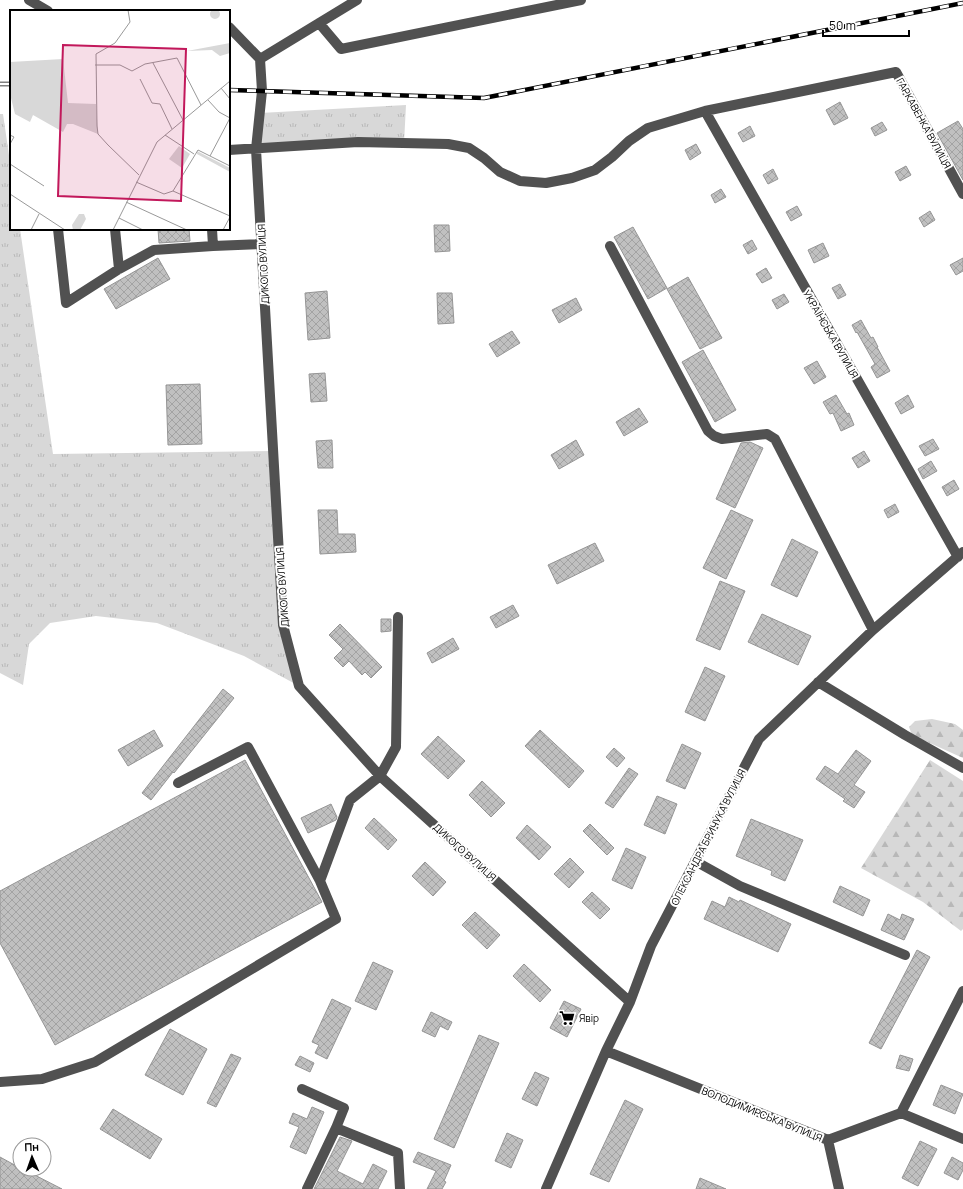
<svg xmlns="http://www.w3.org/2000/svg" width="963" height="1189" font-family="Manrope,sans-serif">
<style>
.grass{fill:url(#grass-tufts)}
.forest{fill:url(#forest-firs)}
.building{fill:url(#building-cross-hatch);stroke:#959595}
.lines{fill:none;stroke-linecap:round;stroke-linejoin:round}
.minor{stroke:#515151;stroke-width:10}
.rail-casing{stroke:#000;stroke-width:4.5}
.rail{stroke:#fff;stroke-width:3;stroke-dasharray:9;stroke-linecap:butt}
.labels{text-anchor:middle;stroke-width:4;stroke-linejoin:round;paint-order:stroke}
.street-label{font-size:10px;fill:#000;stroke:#fff}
.poi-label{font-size:10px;fill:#000;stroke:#fff;text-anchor:start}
.inset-road{fill:none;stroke:#999;stroke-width:1}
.view{fill:#c2185b;fill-opacity:0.15;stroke:#c2185b;stroke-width:2}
.inset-edge{fill:none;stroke:#000;stroke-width:2}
</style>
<defs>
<pattern id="grass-tufts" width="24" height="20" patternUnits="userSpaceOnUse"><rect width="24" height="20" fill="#d8d8d8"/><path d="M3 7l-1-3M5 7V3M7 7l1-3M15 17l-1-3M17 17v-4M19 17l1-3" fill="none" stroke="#b8b8b8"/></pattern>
<pattern id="forest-firs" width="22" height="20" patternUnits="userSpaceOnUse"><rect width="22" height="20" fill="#d8d8d8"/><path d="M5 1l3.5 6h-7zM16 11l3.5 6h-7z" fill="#b8b8b8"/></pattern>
<pattern id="building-cross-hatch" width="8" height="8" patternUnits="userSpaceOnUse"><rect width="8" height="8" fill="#c0c0c0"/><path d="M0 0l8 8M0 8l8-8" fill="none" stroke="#a3a3a3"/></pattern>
</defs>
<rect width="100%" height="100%" fill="#fff"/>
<!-- grass -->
<path class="grass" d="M406 105 404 143 256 149 260 113Z
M0 114H3L11 169V229H20L53 454 273 451 283 625 299 686 244 656 157 623 96 616 50 623 29 644 23 685 0 673Z"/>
<!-- forest -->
<path class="forest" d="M932 719 955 724 963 730V758L912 735 909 727 915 721Z
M930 760 963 781V929L961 931 923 902 861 868Z"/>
<!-- building -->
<path class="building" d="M840 102 848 118 834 125 826 110Z
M958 121 963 129V180L937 133Z
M882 122 887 130 875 136 871 128Z
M750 126 755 136 743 142 738 133Z
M696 144 701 153 690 160 685 150Z
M906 166 911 175 900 181 895 172Z
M773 169 778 179 768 184 763 175Z
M721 189 726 197 715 203 711 195Z
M797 206 802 215 791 221 786 212Z
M930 211 935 220 924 227 919 218Z
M434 225H449L450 251 435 252Z
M633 227 667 288 648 299 614 237Z
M158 229H189L190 241 159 243Z
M752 240 757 249 748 254 743 245Z
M823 243 829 256 814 263 808 250Z
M158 258 170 279 116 309 104 289Z
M963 258V271L956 275 950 265Z
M766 268 772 278 762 283 756 274Z
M688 277 722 338 700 349 667 289Z
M840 284 846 295 838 299 832 288Z
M327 291 330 338 308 340 305 293Z
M437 293H452L454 323 438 324Z
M784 294 789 302 777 309 772 300Z
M576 298 582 310 559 323 552 310Z
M861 320 871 338 873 337 878 347H877L890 371 877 378 871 367 875 364 857 332 856 333 852 325Z
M512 331 520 343 497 357 489 344Z
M703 350 736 410 715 422 682 362Z
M817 361 826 377 814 384 804 368Z
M325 373 327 401 311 402 309 374Z
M200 384 202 444 168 445 166 385Z
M836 395 847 414 849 413 854 425 841 431 833 413 830 414 823 402Z
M908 395 914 407 901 414 895 403Z
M639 408 648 422 624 436 616 422Z
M933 439 939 449 925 456 919 446Z
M332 440 333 468H318L316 441Z
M576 440 584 455 559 469 551 455Z
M750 442 763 448 735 508 716 499 741 443Z
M864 451 870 461 858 468 852 458Z
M931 461 937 471 923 479 918 469Z
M954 480 959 489 947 496 942 487Z
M895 504 899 512 888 518 884 510Z
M318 510H337L338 534H355L356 552 320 554Z
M731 510 753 520 726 579 703 568Z
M792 539 818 552 797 597 771 585Z
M595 543 604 561 557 584 548 565Z
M720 581 745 591 720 650 696 640Z
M513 605 519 616 496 628 490 617Z
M762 614 811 636 798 665 748 642Z
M381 619H391V631L381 632Z
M340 624 382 667 371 678 365 672 362 675 349 661 343 667 334 658 343 649 329 635Z
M453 638 459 649 432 663 427 653Z
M705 667 725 676 705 721 685 712Z
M223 689 234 698 174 773 173 772 151 800 142 793Z
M154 730 163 746 128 766 118 750Z
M540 730 584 771 569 788 525 746Z
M438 736 465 761 448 779 421 754Z
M682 744 701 753 685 789 666 781Z
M614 748 625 758 617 767 606 757Z
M856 750 871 761 854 785 865 792 854 808 843 801 845 799 816 779 825 766 838 774Z
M245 760 322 902 55 1045 0 943V891Z
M629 768 638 774 613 808 605 803Z
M482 781 505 803 491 817 469 795Z
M657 796 677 804 665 834 644 825Z
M331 804 337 817 336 820 308 833 301 818Z
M374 818 397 840 388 850 365 828Z
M751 819 803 840 785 881 771 875 772 871 736 856Z
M590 824 614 848 607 855 583 831Z
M527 825 551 847 539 860 516 838Z
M626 848 646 857 632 889 612 880Z
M570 858 584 872 569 888 554 874Z
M425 862 446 882 433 896 412 876Z
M840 886 870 900 863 916 833 902Z
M592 892 610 909 600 919 582 902Z
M729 897 739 902 740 900 791 924 778 952 704 919 712 901 725 907Z
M475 912 500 935 487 949 462 925Z
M888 914 900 920 902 914 914 919 904 940 881 930Z
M917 950 930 957 881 1049 869 1043Z
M373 962 393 971 376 1010 355 1001Z
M524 964 551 990 540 1002 513 976Z
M332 999 351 1008 327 1059 315 1053 319 1045 312 1042Z
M564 1001 581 1009 567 1037 550 1028Z
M431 1012 452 1022 448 1030 440 1026 435 1037 422 1031Z
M170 1029 207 1049 183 1095 145 1075Z
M479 1035 499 1043 454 1148 434 1139Z
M231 1054 241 1058 216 1107 207 1103Z
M900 1055 913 1059 909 1071 896 1068Z
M300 1056 314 1063 310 1072 295 1065Z
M535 1072 549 1078 537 1106 522 1099Z
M941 1085 963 1094 955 1114 933 1105Z
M625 1100 643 1109 609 1182 590 1174Z
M312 1107 324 1112 306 1154 290 1147 299 1127 289 1123 293 1113 307 1119Z
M113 1109 162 1139 150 1159 100 1129Z
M507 1133 523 1140 511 1168 495 1161Z
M340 1137 352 1141 337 1171 363 1184 373 1164 387 1171 378 1189H314Z
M920 1141 937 1149 918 1186 902 1178Z
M418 1152 451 1165 444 1181 446 1182 442 1189H427L436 1171 413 1162Z
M0 1157 20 1168V1169H23L62 1189H0Z
M952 1157 963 1163V1170L958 1180 944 1173Z
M700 1178 726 1189H696Z"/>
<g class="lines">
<!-- minor -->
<path class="minor" d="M29 0 48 11
M319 23 341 49 581 0
M229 27 260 59 262 91 256 149 283 625 299 686 380 776 630 1002
M260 59 357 0
M705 111 958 557
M229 150 358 142 448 144 469 148 484 158 500 172 520 181 546 183 572 178 595 170 612 157 629 141 648 128 705 111 896 72 963 194
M58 229 66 303 119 269 154 250 213 246 212 229
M115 229 119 269
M213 246 262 244
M610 246 708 431 714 436 722 439 767 434 775 439 873 630
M818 682 905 735 963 768
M695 861 740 886 905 955
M320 881 350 800 380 776 396 747 398 617
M606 1051 828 1140 901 1113 963 1139
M0 1082 42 1079 95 1062 336 919 320 881 248 747 178 783
M302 1089 344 1108 336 1128 307 1189
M901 1113 963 991
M336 1128 398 1153 400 1189
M828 1140 839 1189
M546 1189 606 1051 630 1002 651 946 759 739 873 630 963 552"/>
<defs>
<path id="rail" d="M0 84H11
M229 90 484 98 963 3"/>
</defs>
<!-- rail casing -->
<use href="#rail" class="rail-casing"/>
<!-- rail -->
<use href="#rail" class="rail"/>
</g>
<!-- icons -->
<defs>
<symbol id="supermarket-bare" viewBox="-9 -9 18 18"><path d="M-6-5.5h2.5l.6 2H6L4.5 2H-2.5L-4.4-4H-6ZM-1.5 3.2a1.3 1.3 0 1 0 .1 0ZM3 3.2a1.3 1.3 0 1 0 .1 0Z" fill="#000" stroke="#fff" stroke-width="2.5" paint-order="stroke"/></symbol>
</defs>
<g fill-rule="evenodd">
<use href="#supermarket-bare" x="556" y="1007" width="22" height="22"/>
</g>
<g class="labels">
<!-- street labels -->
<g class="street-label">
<text transform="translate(924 123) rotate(61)" y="4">ГАРКАВЕНКА ВУЛИЦЯ</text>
<text transform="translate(263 264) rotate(-93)" y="4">ДИКОГО ВУЛИЦЯ</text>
<text transform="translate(831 334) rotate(60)" y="4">УКРАЇНСЬКА ВУЛИЦЯ</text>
<text transform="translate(282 587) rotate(-94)" y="4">ДИКОГО ВУЛИЦЯ</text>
<text transform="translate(708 837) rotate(-63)" y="4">ОЛЕКСАНДРА БРИЧУКА ВУЛИЦЯ</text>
<text transform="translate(465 852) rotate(42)" y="4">ДИКОГО ВУЛИЦЯ</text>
<text transform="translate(762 1114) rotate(22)" y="4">ВОЛОДИМИРСЬКА ВУЛИЦЯ</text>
</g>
<!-- poi labels -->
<g class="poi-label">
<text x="579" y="1022">Явiр</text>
</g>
</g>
<!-- overview -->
<g transform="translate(10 10)">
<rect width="220" height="220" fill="#fff"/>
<path d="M53 49 58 93 86 94 88 124 63 114H57L53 122 23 105 20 112 5 104 0 84V52Z" fill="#d8d8d8"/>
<path d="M200 4a5 5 0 1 1 10 0a5 5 0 1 1-10 0ZM220 33V43L210 46 202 40 177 41ZM169 136 180 144 172 158 159 149ZM187 141 220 158V162L187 144Z" fill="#d8d8d8"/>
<path d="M69 204H74L76 209 70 220H63L62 215Z" fill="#d8d8d8"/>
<path class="inset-road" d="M118 0 120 12 105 33 86 44 87 116 88 124 98 135 129 165M143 53 173 110M85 55H110L122 61 135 54 167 48 191 95M130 69 142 93 150 94 162 119M211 78 220 89M198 90 209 102 220 108M0 125 4 127 0 134M155 125 184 144M200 146 220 108M0 154 34 176M126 172 154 184 163 181 220 206M163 181 188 140 220 156M0 184 55 220M116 192 177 220M109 208 133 220M21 220 29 204M103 220 147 132 220 71M213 220 220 207"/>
<path class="view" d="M53 35 176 39 171 191 48 186Z"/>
<rect width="220" height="220" class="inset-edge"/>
</g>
<!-- north arrow -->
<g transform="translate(32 1157) rotate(358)"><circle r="19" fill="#ffffff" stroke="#999999"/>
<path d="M0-3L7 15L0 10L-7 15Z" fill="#000000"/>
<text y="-6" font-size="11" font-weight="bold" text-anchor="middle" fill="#000000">Пн</text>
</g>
<!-- scale -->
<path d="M823 30v6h86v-6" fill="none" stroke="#000000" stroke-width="2"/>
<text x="829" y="30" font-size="12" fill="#000000" stroke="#ffffff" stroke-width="3" paint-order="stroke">50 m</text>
</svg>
